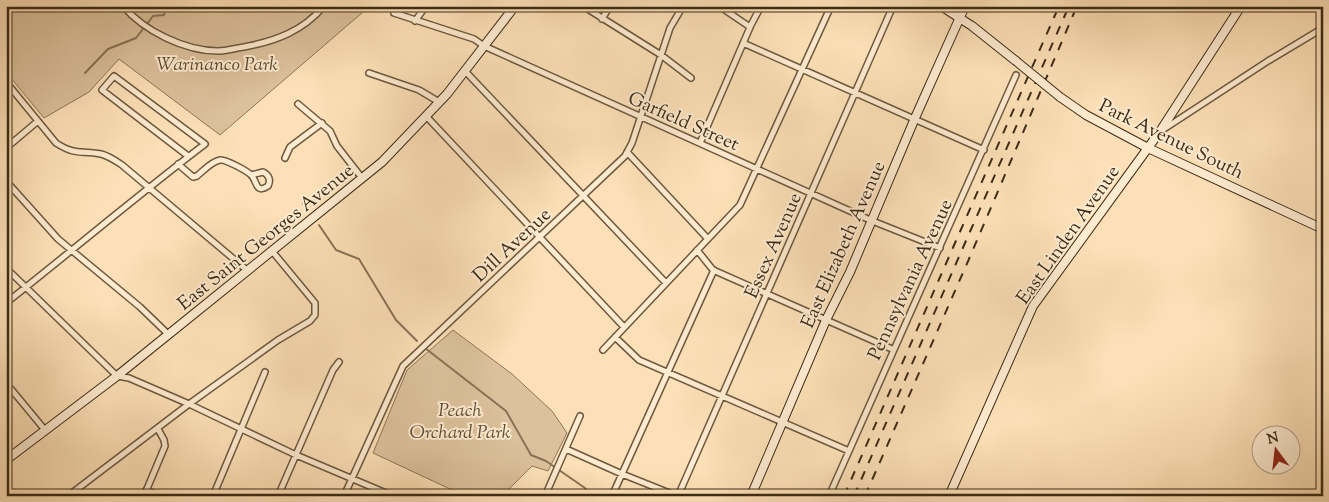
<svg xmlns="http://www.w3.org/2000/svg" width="1329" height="502" font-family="'Sorts Mill Goudy',serif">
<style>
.green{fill:#dcc19c;stroke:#8c765a}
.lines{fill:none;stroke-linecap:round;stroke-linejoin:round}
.stream{stroke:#887357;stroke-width:2}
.street-casing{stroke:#6c593f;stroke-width:8}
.secondary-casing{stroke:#3c2c17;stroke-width:10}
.street{stroke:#feebd0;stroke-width:5}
.secondary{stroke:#feebd0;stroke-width:8}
.rail{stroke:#3c2c17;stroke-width:2;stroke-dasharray:9 9;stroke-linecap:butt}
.secondary-bridge-casing{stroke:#3c2c17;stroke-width:10;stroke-linecap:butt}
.secondary-bridge{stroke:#feebd0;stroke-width:8}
.labels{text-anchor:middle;stroke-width:4;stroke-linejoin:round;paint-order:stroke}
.park-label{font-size:19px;font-style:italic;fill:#5c4a32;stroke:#feebd0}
.street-label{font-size:19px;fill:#3c2c17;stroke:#feebd0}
</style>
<rect width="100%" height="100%" fill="#fde0b7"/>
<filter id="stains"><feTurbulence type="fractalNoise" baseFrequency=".004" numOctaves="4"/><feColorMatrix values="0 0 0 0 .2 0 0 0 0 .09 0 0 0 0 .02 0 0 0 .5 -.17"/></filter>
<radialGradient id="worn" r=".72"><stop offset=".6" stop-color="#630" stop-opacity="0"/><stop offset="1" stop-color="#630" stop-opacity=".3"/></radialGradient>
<!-- green -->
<path class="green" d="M6 6H370L220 135 119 59 89 92 44 118 6 72Z
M453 330 512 374 552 411 567 433 548 471 532 466 502 496H465L373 453 407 370Z"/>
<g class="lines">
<!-- stream -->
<path class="stream" d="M85 73 108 49 136 38 153 16 164 15 166 6
M303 203 308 211
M319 225 336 250 359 259 396 320 417 341
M425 348 506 411 531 455 546 461 585 488 589 496"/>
<defs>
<path id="street" d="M123 6C144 31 185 51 218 51 226 51 236 48 244 47 276 41 303 31 324 6
M583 6 661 55 691 78
M719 6 750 27
M394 13 474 39 484 46 870 220 940 248
M602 19 610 6
M415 21 426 6
M743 43 984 150
M465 71 666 283
M369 73 419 90 439 102
M6 82 56 143C76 156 81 150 101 154 109 156 116 161 122 165L248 271
M298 104 330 131 337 146 362 178
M426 116 624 327
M1164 129 1268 61 1323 28
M700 143 751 25 761 6
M6 148 38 121
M627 152 708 239
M285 158 290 147 322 123
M178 164 193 177 197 176C203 171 212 161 220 160 225 159 248 171 252 176 257 182 256 194 268 186 271 180 269 175 263 172L251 175
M6 181 58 239 140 307 168 334
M697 250 713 270 892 349
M6 268 117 376 129 378 189 404 296 455 393 496
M6 303C73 250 138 195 205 144L114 76 102 90 188 156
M615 337 639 360 849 451
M603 350 740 205 831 6
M6 383 45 430
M566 449 622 474 677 496
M146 490 160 496
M68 496 189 404 278 340 310 321 315 315V303L272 251
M144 496 165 446 164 440 158 429
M213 496 265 372
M278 496 333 370 339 362
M344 496 403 366 625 156 632 143 670 28 683 6
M545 496 580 416
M612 496 714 270
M678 496 893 6
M829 496 1016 75"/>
<path id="secondary" d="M941 6 972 26 1016 61
M1060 97 1086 115 1148 148 1323 229
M6 460 117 376 382 162 447 94 515 6
M751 496 826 320 850 272 915 118 965 6
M949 496 1033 306 1161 130 1241 6"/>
</defs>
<!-- street casing -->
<use href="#street" class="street-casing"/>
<!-- secondary casing -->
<use href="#secondary" class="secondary-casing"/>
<!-- street -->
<use href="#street" class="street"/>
<!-- secondary -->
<use href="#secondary" class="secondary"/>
<!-- rail -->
<path class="rail" d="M844 496 1059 6
M854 496 1069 6
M865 496 969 259 1077 6"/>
<defs>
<path id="secondary-bridge" d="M1016 61 1060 97"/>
</defs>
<!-- secondary-bridge casing -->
<use href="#secondary-bridge" class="secondary-bridge-casing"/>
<!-- secondary-bridge -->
<use href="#secondary-bridge" class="secondary-bridge"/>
</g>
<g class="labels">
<!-- park labels -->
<g class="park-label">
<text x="217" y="70">Warinanco Park</text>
<text x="460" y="416">Peach<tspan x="460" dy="22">Orchard Park</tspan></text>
</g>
<!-- street labels -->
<g class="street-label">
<text transform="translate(684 120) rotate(24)" y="7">Garfield Street</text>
<text transform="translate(1172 138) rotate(26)" y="7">Park Avenue South</text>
<text transform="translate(1067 234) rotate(-55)" y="7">East Linden Avenue</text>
<text transform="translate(265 236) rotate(-39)" y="7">East Saint Georges Avenue</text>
<text transform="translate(511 244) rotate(-43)" y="7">Dill Avenue</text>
<text transform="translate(842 244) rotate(-66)" y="7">East Elizabeth Avenue</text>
<text transform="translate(772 245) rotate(-66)" y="7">Essex Avenue</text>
<text transform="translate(909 279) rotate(-65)" y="7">Pennsylvania Avenue</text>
</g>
</g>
<!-- margin -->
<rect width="1329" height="502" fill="none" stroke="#fde0b7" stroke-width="25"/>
<rect x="8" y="8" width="1314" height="487" fill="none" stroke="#3c2c17" stroke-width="2.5"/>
<rect x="12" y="12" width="1304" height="477" fill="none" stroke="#3c2c17"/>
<!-- north arrow -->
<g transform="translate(1276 450) rotate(345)"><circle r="24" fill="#feebd0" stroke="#b09f86"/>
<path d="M0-4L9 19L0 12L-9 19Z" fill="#8f2418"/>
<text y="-8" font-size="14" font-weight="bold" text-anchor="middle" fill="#3c2c17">N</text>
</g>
<rect width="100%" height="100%" filter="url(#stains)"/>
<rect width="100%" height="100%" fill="url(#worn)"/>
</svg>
